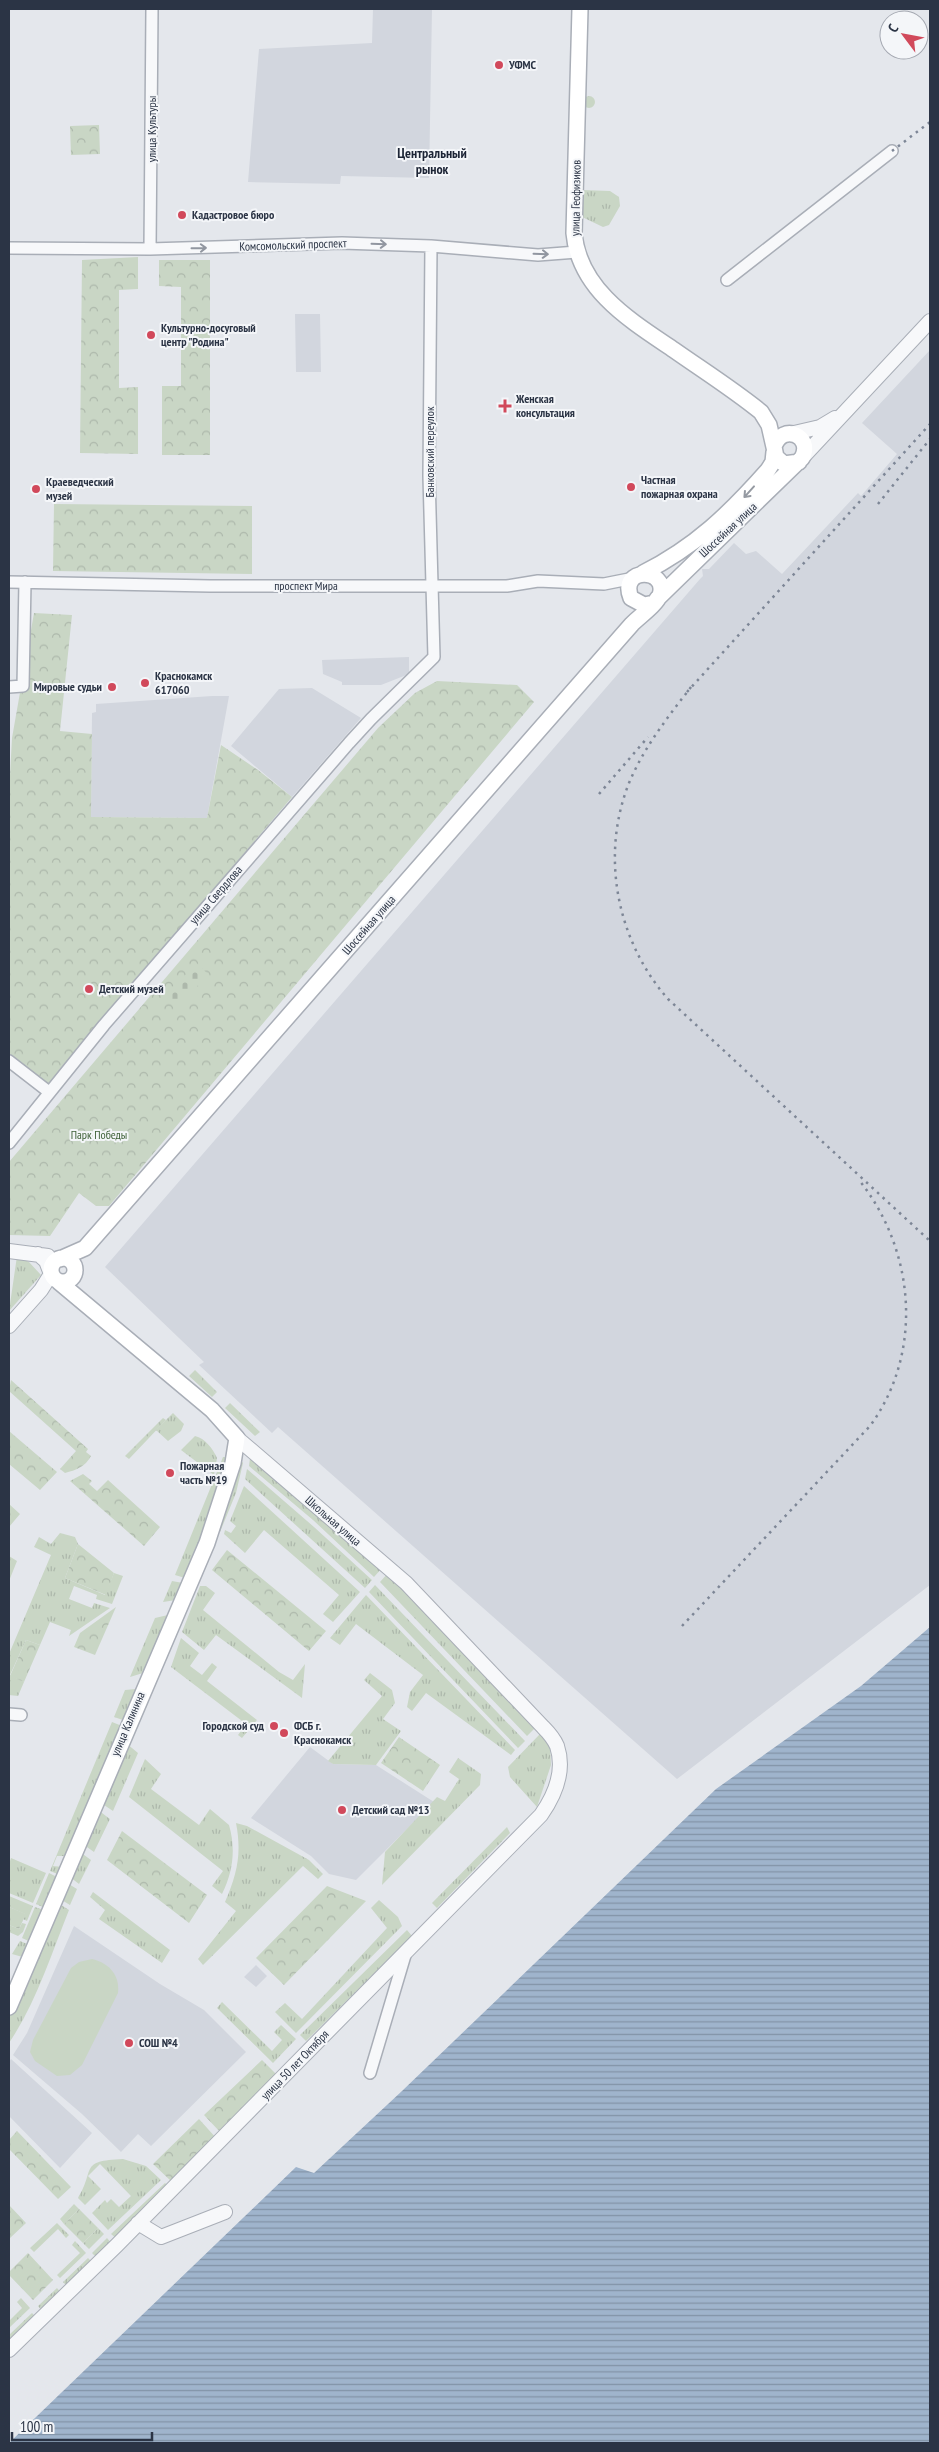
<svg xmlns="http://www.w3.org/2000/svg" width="939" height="2452" font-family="'PT Sans Narrow',sans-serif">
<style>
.built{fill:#d2d6de}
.grass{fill:url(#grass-tufts)}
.forest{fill:url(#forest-crowns)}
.cemetery{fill:url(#cemetery-stones)}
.garden{fill:#c9d6c5}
.water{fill:url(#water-rules)}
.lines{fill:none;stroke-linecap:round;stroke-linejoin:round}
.minor-casing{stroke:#a9aeb7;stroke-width:14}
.tertiary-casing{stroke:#a9aeb7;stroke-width:16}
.secondary-casing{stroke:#a9aeb7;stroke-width:18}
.minor{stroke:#f7f8fa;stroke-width:11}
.tertiary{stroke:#f7f8fa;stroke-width:14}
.secondary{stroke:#fff;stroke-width:15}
.rail{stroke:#7d8696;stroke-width:2.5;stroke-dasharray:2.5 5;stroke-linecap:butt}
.oneway{stroke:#9196a0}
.oneway2{stroke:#959aa2}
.poi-dot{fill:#d1495b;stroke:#f4f6f9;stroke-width:2}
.labels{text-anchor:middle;stroke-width:4;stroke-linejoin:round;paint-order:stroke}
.poi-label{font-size:12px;font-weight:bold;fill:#2b3445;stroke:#f4f6f9;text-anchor:start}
.street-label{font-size:12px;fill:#2b3445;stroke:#f4f6f9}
.park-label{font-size:12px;fill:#3f6138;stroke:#f4f6f9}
.neighbourhood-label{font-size:14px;font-weight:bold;fill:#1d2536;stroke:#f4f6f9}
</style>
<defs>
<pattern id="grass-tufts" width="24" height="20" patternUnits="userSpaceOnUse" patternTransform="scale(1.25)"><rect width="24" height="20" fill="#c9d6c5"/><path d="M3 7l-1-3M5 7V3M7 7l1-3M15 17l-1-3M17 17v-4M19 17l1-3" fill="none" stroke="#adb8ab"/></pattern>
<pattern id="forest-crowns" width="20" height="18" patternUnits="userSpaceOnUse" patternTransform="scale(1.25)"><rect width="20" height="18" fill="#c9d6c5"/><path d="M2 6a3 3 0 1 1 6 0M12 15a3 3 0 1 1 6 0" fill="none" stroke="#adb8ab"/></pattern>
<pattern id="cemetery-stones" width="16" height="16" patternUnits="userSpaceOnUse" patternTransform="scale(1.25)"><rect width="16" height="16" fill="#c9d6c5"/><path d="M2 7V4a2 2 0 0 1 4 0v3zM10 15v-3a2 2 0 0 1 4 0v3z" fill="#adb8ab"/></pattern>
<pattern id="water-rules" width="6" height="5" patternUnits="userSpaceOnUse" patternTransform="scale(1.25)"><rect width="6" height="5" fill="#9fb4cc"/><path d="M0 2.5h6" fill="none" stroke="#8293a7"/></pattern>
</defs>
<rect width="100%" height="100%" fill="#e4e7ec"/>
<!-- built -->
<path class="built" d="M373 9H432L429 178 341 176 340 184 248 182 259 49 372 43Z
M295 314H320L321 372H296Z
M930 350V1585L677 1779 278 1427 272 1433 199 1365 204 1362 105 1267 700 579 703 576 702 569H709L734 543 746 554 756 551 782 574 858 493 861 496 897 454 862 423Z
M409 657V674L381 685H342V682L323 674 322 660Z
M312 688 361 718 292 797 231 746 279 689Z
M212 696H229L207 818 91 817 92 713 96 712V704Z
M310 1747 333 1764 376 1765 434 1802 356 1880 329 1874 311 1856 251 1818Z
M74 1926 160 1984 204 2010 246 2052 151 2146 138 2134 121 2152 82 2114 13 2055 27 2033Z
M256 1965 267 1976 256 1987 244 1977Z
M11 2059 92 2133 60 2168 9 2116V2062Z"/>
<!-- grass -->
<path class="grass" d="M583 102a6 6 0 1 1 12 0a6 6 0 1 1-12 0Z
M582 190 610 191 619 197 620 206 609 225 603 227 580 216Z
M17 1256 29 1262 41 1275 9 1311Z
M173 1413 184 1424 181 1431 168 1441 156 1430Z
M195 1436C205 1438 213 1449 217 1458L214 1475 181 1450Z
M236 1455 243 1463 236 1493 220 1532 215 1528Z
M223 1457H227L219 1493 185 1578 175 1575Z
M250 1458 383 1567 374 1577 313 1520 249 1466Z
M247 1469 314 1527 372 1580 365 1588 245 1479Z
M244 1486 360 1592 333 1622 323 1614 339 1595 264 1530 245 1553 224 1534 225 1530 231 1533 236 1526 230 1521Z
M60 1533 75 1537 78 1544 65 1578 105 1595 114 1573 123 1576 112 1604 96 1599 97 1595 74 1586 69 1599 92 1608 94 1603 110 1608 69 1636 71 1630 50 1622 40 1645 26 1640 10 1675 24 1682 18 1696 9 1695V1654L51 1555 34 1547 39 1537 51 1544Z
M388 1573 536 1727 527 1736 380 1582Z
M172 1581 183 1583 176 1600 163 1602Z
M375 1585 525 1741 518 1748 369 1592Z
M200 1586H206L215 1593 203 1610 279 1672 293 1680 305 1664 302 1698 216 1635 204 1650 182 1632Z
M366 1595 515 1750 511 1755 426 1693 412 1711 407 1707 410 1692 423 1675 356 1624 340 1645 330 1638Z
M168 1615 143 1673 130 1677 155 1618Z
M181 1638 199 1653 190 1666 202 1675 212 1663 217 1667 207 1681 257 1720 242 1738 238 1735 246 1724 171 1667Z
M370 1673 392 1690 395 1703 383 1719 401 1731 376 1765 333 1764 328 1761 382 1696 364 1680Z
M136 1689 123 1720 114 1717 125 1690Z
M112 1722 122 1726 68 1856H57L53 1866 63 1867 60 1875 50 1871Z
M540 1734 550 1747 551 1765 537 1807 510 1777 508 1767Z
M126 1743 138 1753 113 1811 101 1803Z
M458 1758 481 1774 480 1785 382 1885 385 1852 437 1797 445 1801 459 1779 449 1772Z
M145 1759 161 1774 151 1789 199 1825 210 1809 229 1825C236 1849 233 1872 222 1894L212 1886 223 1871 129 1797Z
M98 1810 110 1819 94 1852 84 1845Z
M236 1823 247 1826 309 1860 323 1874 318 1879 303 1866 203 1965 198 1959 236 1911 225 1902C237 1874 242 1854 236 1823Z
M507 1827 510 1833 437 1908 432 1903Z
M80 1852 91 1860 79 1884 70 1877Z
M11 1858 46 1873 33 1903 9 1893V1864Z
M49 1873 59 1878 47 1909 36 1904Z
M67 1883 77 1889 70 1905 60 1899Z
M93 1892 170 1950 162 1963 99 1919 105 1910 90 1897Z
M9 1896 33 1906 27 1921 23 1919 25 1914 9 1907Z
M379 1900 398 1917 402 1926 296 2033 275 2012 285 2003 302 2019 387 1928 371 1908Z
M58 1903 69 1910C51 1955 36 2003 9 2043V2018Z
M35 1907 46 1911 33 1943 22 1938Z
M22 1923 26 1924 23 1932 18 1936 9 1932V1925L19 1929Z
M407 1930 412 1936 306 2041 300 2035Z
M20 1941 32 1946 26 1958 12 1954Z
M222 2002 272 2051 282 2040 274 2032 281 2025 296 2039 273 2063 217 2008Z
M123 2159 146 2166 161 2180 108 2230 92 2213 105 2200 107 2203 111 2199 119 2207 131 2196 100 2164 88 2176 101 2189 85 2205 78 2198C96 2169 78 2161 123 2159Z
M165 2183 169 2187 117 2239 111 2234Z
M74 2204 79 2209 64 2224 60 2219Z
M57 2223 69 2235 66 2238 58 2229 34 2252 30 2248Z
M98 2228 104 2234 89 2249 83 2243Z
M107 2238 112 2244 97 2258 92 2253Z
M75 2241 86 2253 60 2278 57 2275 80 2253 72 2245Z
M88 2258 93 2263 68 2287 63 2282Z
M57 2288 62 2294 43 2312 38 2306Z
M21 2298 30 2308 9 2328V2321L22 2308 17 2302Z
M32 2313 37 2318 9 2344V2335Z"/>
<!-- forest -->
<path class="forest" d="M99 125 100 154 71 155 70 126Z
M138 257V289L119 290V388L138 387V454L80 453 82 260Z
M159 260H210V455H162V386H181V287L159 286Z
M54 504 252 506V574L53 571Z
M34 613 72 615 60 731 92 734 91 817 207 818 221 745 258 770 292 797 47 1086 9 1057V794L12 738Z
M437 681 517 685 534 702 109 1206H96L79 1193 50 1236 9 1235V1162L378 728 415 693Z
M195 1370 217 1392 212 1397 189 1376Z
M11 1380 88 1449 86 1452 91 1456C85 1467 76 1470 65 1473L60 1469 76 1451 9 1391Z
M230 1403 260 1432 255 1436 225 1408Z
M163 1418 166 1420 129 1459 125 1456Z
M9 1431 57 1472 40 1490 9 1464Z
M83 1474 92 1481 89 1484 97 1491 108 1480 160 1527 144 1546 70 1481Z
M9 1504 20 1514 9 1527Z
M78 1544 114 1573 106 1595 65 1578Z
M227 1550 326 1631 309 1651 212 1570Z
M9 1556 17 1561 9 1581Z
M116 1607 95 1655 74 1647 80 1633Z
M26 1640 40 1645 24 1682 10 1676Z
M399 1737 440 1765 423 1791 381 1763Z
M122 1831 207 1895 189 1923 107 1860Z
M327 1886 366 1901 284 1985 256 1958Z
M9 1907 26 1914 19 1929 9 1925Z
M262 2060 279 2077 221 2133 204 2115Z
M199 2119 217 2139 172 2182 153 2164Z
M17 2131 71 2187 58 2199 9 2149V2140Z
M9 2205 26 2223 9 2239Z
M79 2209 98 2228 83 2243 64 2224Z
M28 2253 53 2280 33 2300 9 2275V2272Z"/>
<!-- cemetery -->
<path class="cemetery" d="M196 963 208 974 178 1008 166 997Z"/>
<!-- garden -->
<path class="garden" d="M92 1959C109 1963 120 1975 118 1993L82 2065 70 2075 57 2076 35 2061 30 2052 33 2040 71 1968 79 1962Z"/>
<!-- water -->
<path class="water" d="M930 1627V2443H9L296 2167 314 2173 402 2091 716 1789 861 1686Z"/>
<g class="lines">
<defs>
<path id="minor" d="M9 248 150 249 342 243 431 246 538 255 577 252
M150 249 152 9
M727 280 892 151
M9 582 210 586H507L538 581 604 584 634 578
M9 687 23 686 25 582
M9 1061 49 1092
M9 1143 104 1025 349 743 371 719 434 657 429 476 431 246
M9 1714 21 1715
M370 2073 406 1952"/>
<path id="tertiary" d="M794 433 820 427 835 418
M802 458 930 321
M9 1251 48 1256
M9 1326 41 1290 51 1274 46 1261 38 1254
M138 2223 161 2237 225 2212
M9 2350 117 2245 541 1815C555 1795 565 1770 557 1746 554 1739 548 1732 543 1727L406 1583 237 1438"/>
<path id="secondary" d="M580 9 574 233C579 290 631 321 674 350 704 371 734 390 761 412L769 425 774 447
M643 573C695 547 730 513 768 470L773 462 774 452
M657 599 802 458C814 436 782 422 774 447L776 457 784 464 799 462
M51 1270a12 12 0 1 1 24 0a12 12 0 1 1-24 0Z
M60 1259 85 1248 632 624C640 616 656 605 660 595 669 568 618 566 631 598L644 605 654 603
M9 2007 207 1543 233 1463 237 1438 212 1410 59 1282"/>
</defs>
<!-- minor casing -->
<use href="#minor" class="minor-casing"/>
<!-- tertiary casing -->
<use href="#tertiary" class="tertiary-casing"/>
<!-- secondary casing -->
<use href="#secondary" class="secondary-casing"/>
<!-- minor -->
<use href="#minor" class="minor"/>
<!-- tertiary -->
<use href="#tertiary" class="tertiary"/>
<!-- secondary -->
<use href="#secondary" class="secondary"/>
<!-- rail -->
<path class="rail" d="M892 151 930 122
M878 504 930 439
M691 687C668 717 644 747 629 783 600 856 617 941 668 999L930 1241
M687 692 930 424
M599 794 648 737
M682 1626 870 1426C924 1352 915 1250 859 1180"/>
</g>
<!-- one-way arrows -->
<defs><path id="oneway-shaft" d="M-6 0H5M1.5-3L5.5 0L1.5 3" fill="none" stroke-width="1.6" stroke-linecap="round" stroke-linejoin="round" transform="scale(1.25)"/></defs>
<g class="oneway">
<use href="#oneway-shaft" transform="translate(379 244) rotate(2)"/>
<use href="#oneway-shaft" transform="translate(199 248) rotate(-1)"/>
<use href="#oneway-shaft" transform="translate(541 254) rotate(2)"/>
</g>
<use class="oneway2" href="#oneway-shaft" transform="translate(749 492) rotate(132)"/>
<!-- markers -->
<g class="poi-dot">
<circle cx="499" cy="65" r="5"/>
<circle cx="182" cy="215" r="5"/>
<circle cx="151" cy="335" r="5"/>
<path d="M502.5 398.5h5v5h5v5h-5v5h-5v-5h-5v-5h5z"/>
<circle cx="631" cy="487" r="5"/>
<circle cx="36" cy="489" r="5"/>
<circle cx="145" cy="683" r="5"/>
<circle cx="112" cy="687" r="5"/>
<circle cx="89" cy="989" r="5"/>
<circle cx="170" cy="1473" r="5"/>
<circle cx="274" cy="1726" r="5"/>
<circle cx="284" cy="1733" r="5"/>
<circle cx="342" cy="1810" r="5"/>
<circle cx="129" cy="2043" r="5"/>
</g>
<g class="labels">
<!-- poi labels -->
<g class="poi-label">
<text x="509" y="69">УФМС</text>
<text x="192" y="219">Кадастровое бюро</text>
<text x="161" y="332">Культурно-досуговый<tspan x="161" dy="14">центр "Родина"</tspan></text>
<text x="516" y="403">Женская<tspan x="516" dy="14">консультация</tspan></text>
<text x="641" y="484">Частная<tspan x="641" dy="14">пожарная охрана</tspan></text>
<text x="46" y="486">Краеведческий<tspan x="46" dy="14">музей</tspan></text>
<text x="155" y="680">Краснокамск<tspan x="155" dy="14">617060</tspan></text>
<text x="102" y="691" text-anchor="end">Мировые судьи</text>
<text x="99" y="993">Детский музей</text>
<text x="180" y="1470">Пожарная<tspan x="180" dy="14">часть №19</tspan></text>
<text x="264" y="1730" text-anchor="end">Городской суд</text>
<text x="294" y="1730">ФСБ г.<tspan x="294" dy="14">Краснокамск</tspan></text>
<text x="352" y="1814">Детский сад №13</text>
<text x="139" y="2047">СОШ №4</text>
</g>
<!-- street labels -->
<g class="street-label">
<text transform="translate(152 129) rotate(-90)" y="4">улица Культуры</text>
<text transform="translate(576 198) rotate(-89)" y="4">улица Геофизиков</text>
<text transform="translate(293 245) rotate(-2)" y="4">Комсомольский проспект</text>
<text transform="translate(430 452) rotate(-90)" y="4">Банковский переулок</text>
<text transform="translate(728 530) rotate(-43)" y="4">Шоссейная улица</text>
<text x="306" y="590">проспект Мира</text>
<text transform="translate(216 895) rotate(-49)" y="4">улица Свердлова</text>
<text transform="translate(369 925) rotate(-49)" y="4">Шоссейная улица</text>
<text transform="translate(333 1521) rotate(41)" y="4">Школьная улица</text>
<text transform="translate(128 1724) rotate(-67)" y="4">улица Калинина</text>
<text transform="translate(295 2065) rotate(-46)" y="4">улица 50 лет Октября</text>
</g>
<!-- park labels -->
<g class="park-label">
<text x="99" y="1139">Парк Победы</text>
</g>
<!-- neighbourhood labels -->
<g class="neighbourhood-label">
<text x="432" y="158">Центральный<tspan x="432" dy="16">рынок</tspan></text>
</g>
</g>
<!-- border -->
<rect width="939" height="2452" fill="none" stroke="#2b3445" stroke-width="20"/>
<!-- north arrow -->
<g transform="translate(904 35) rotate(302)"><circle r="24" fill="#f4f6f9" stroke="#a4a8b1"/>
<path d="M0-4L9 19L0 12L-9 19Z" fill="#d1495b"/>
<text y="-8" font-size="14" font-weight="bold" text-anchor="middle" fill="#2b3445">С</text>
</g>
<!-- scale -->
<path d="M12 2432v8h140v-8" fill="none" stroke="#2b3445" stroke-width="2.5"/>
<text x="20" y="2432" font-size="15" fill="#2b3445" stroke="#f4f6f9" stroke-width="4" paint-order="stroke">100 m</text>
</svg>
